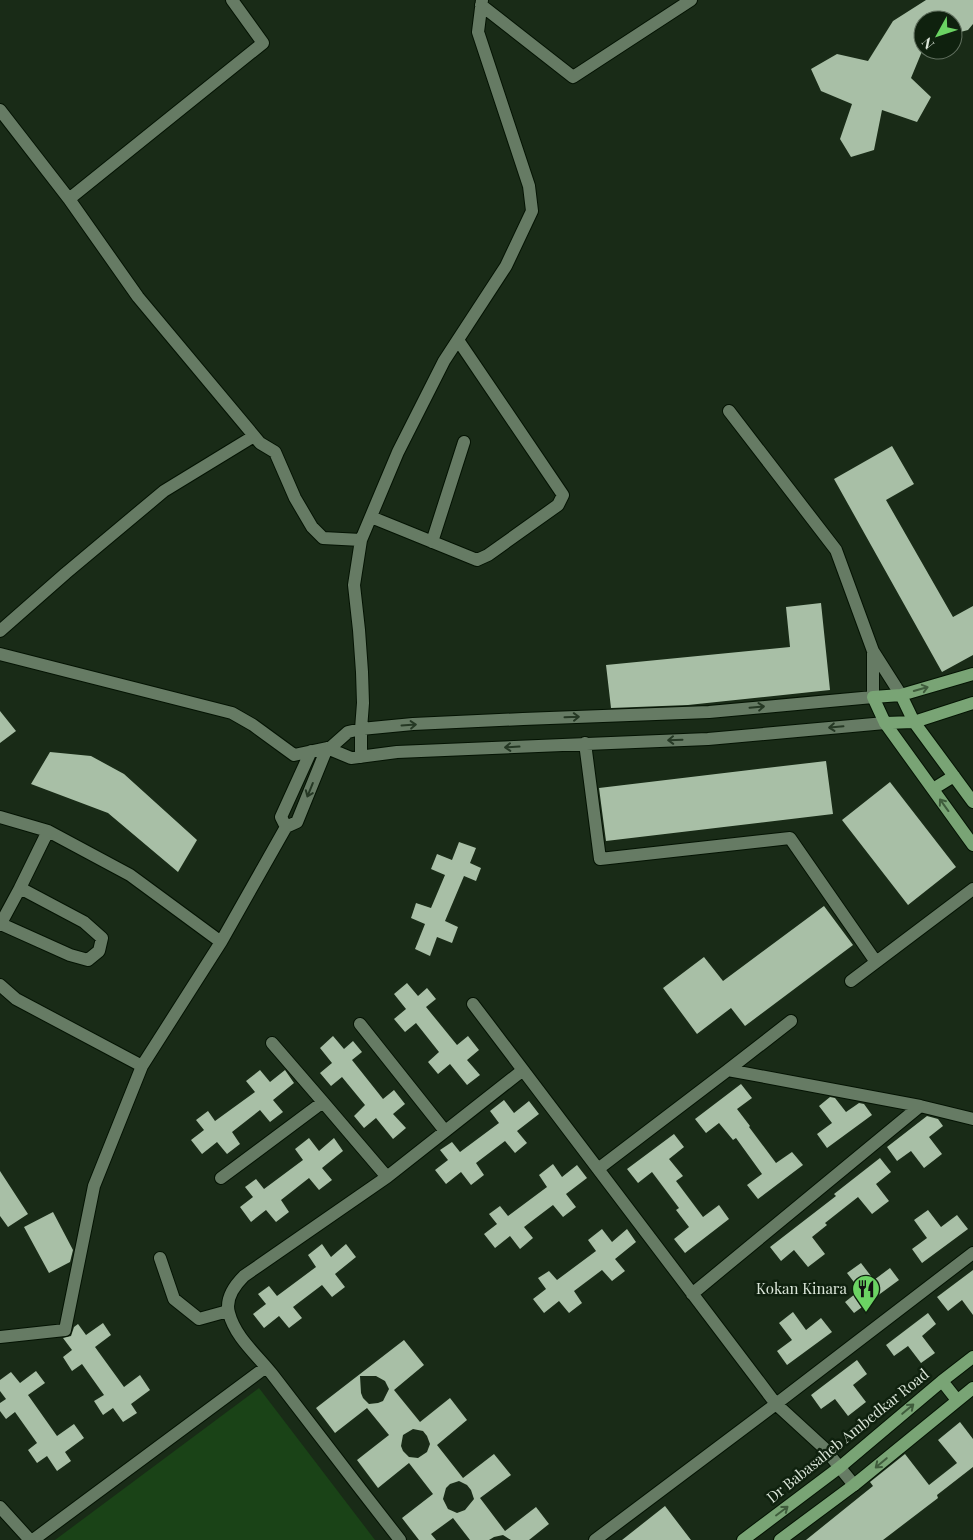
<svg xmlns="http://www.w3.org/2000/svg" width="973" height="1540" font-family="'Playfair Display',serif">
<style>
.green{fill:#1a4317}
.building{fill:#a8bfa6;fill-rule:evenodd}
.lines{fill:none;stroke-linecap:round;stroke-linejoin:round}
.minor-casing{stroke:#041303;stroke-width:14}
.major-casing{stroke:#041303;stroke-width:14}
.minor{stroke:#667b64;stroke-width:12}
.major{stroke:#79a475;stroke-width:12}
.oneway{stroke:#3f5c3c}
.oneway2{stroke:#253824}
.labels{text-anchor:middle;stroke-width:5;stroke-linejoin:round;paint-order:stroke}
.poi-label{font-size:15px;fill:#dbe6d9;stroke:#0f210e;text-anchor:end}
.street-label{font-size:15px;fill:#dbe6d9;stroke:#0f210e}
</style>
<rect width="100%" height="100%" fill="#192b17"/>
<!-- green -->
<path class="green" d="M259 1388 375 1540H55Z"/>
<!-- building -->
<path class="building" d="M926 0H973V24L968 30 953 34V20H923V49L911 78 931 97 917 122 882 110 874 150 851 157 840 139 852 104 821 91 811 69 837 54 868 61 893 21Z
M892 446 914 484 886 500 953 617 973 606V655L942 672 834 479Z
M821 603 830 690 688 705 611 708 606 665 790 647 786 607Z
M0 711 16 731 0 743Z
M50 752 91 756 124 774 197 840 178 872 108 813 31 784Z
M826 761 833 814 606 841 599 788Z
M890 782 956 867 908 905 842 820Z
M459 842 476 848 470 863 481 868 476 881 464 876 445 921 458 927 452 943 437 937 430 956 415 949 425 924 411 918 416 903 431 908 445 875 431 869 437 854 452 860Z
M824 906 853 945 745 1026 731 1008 697 1034 663 988 704 957 723 981Z
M407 983 418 996 427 988 436 999 426 1007 457 1045 468 1036 479 1050 467 1060 480 1075 467 1085 450 1064 438 1074 428 1062 439 1052 416 1023 405 1032 394 1019 406 1009 394 994Z
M333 1036 344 1049 353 1041 362 1052 352 1060 383 1099 394 1090 405 1104 393 1114 406 1128 393 1139 376 1118 364 1128 354 1116 365 1105 342 1077 331 1086 320 1073 332 1063 320 1048Z
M260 1070 270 1082 285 1070 294 1083 273 1100 283 1112 270 1122 260 1110 232 1132 240 1144 227 1154 217 1142 202 1154 191 1140 204 1130 196 1120 208 1111 215 1121 255 1092 246 1081Z
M741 1084 752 1098 737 1109 750 1126 749 1127 776 1163 792 1152 803 1165 758 1199 747 1185 762 1174 736 1138 733 1140 719 1123 706 1133 695 1119Z
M830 1097 835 1098 846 1112 859 1103 864 1104 872 1115 827 1148 817 1134 832 1123 819 1106Z
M504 1100 514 1113 529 1101 539 1114 517 1131 527 1143 515 1153 505 1141 476 1163 484 1175 471 1185 461 1172 446 1184 435 1170 448 1160 440 1150 452 1142 460 1152 499 1123 490 1111Z
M927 1116 938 1119 943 1126 929 1137 942 1154 924 1168 911 1151 897 1161 887 1147Z
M674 1134 684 1147 669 1159 683 1176 676 1181 703 1217 719 1205 729 1219 685 1253 674 1239 689 1227 676 1210 679 1208 652 1172 638 1183 627 1169Z
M309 1138 319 1151 334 1138 343 1151 322 1168 332 1180 319 1190 309 1178 281 1200 289 1212 276 1222 266 1210 251 1222 240 1207 253 1197 245 1187 256 1179 264 1189 303 1160 295 1149Z
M880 1158 891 1172 876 1184 889 1201 872 1214 858 1197 825 1223 827 1225 812 1237 825 1254 808 1267 794 1250 781 1261 770 1247 836 1196 834 1194Z
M553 1164 562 1177 577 1165 587 1178 566 1194 576 1207 563 1217 553 1205 524 1227 533 1238 520 1249 510 1236 495 1248 484 1234 497 1224 489 1214 500 1206 508 1216 547 1187 539 1175Z
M0 1171 28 1214 8 1227 0 1216Z
M928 1210 941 1227 957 1215 968 1229 922 1263 912 1249 927 1238 914 1220Z
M53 1212 73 1250 70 1262 49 1273 24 1227Z
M602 1229 612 1242 627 1229 636 1242 615 1259 625 1271 612 1281 602 1270 574 1291 582 1303 569 1313 559 1301 544 1313 533 1299 546 1289 538 1278 549 1271 557 1280 596 1251 588 1240Z
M322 1244 331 1257 346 1244 356 1257 335 1274 345 1287 332 1297 322 1285 293 1307 302 1318 289 1328 279 1316 264 1328 253 1314 266 1304 258 1294 269 1286 277 1296 316 1267 308 1255Z
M861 1263 874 1280 890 1268 899 1280 854 1313 845 1302 860 1290 847 1273Z
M973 1270V1315L962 1300 948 1311 937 1297Z
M793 1312 806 1330 821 1318 832 1332 787 1365 777 1351 792 1340 779 1323Z
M928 1313 936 1324 922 1336 935 1353 921 1363 908 1346 894 1356 886 1345Z
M103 1323 111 1335 95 1347 124 1387 140 1375 150 1390 131 1404 137 1413 123 1422 113 1408 103 1415 94 1401 104 1395 82 1364 72 1371 63 1357 72 1350 63 1338 71 1336 74 1327 78 1324 86 1335Z
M404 1340 424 1365 394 1390 420 1422 450 1398 467 1420 437 1445 463 1478 494 1454 511 1475 480 1498 505 1531 536 1507 549 1524 529 1540H511L503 1535 494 1537 489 1540H470L453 1518 431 1534 436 1540H419L402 1518 433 1494 409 1463 378 1488 357 1460 389 1435 367 1408 335 1433 316 1408ZM360 1376H376L385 1381 389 1389 383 1401 378 1403 369 1404 363 1398 361 1393ZM413 1429 423 1431 427 1436 430 1444 427 1452 418 1458 409 1457 403 1451 401 1446 403 1435ZM459 1481 467 1485 471 1490 474 1499 465 1510 457 1513 448 1509 443 1499 446 1488 450 1484Z
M857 1360 867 1374 853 1385 866 1402 848 1416 835 1399 821 1409 811 1395Z
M36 1371 45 1383 28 1395 57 1436 74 1424 84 1438 65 1452 71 1461 57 1471 47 1456 37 1463 28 1450 37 1443 15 1412 6 1419 0 1411V1403L6 1399 0 1391V1380L11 1372 20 1383Z
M960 1422 973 1439V1467L937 1495 938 1498 883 1540H806L873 1486 870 1482 905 1454 929 1485 957 1463 938 1440Z
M665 1506 691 1540H622Z"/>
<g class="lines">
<defs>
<path id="minor" d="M232 0 263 43 69 199 138 297 260 443 275 452 295 498 312 527 323 538 361 540
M481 5 573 77 691 0
M0 110 69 199
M729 411 836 550 873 651 901 695
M371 517 477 560 488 555 558 505 563 495 458 340
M432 542 464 442
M0 631 66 573 164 491 254 436
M0 654 232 713 253 725 294 755 327 748 351 758 397 752 708 739 885 723
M585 743 600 859 790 838 876 962
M330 748 348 732 361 729 413 724 523 719 709 712 873 697V651
M361 757V729L363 703 362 672 359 630 354 585 361 540 398 452 444 361 506 266 532 211 529 186 478 32 482 0
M0 817 48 831
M286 827 281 817 311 751
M1 924 70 955 88 960 99 951 102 938 84 922 20 888 48 831 130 875 221 942
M0 925 20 888
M851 981 973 889
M0 985 16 999 142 1066
M473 1004 776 1404 824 1448 854 1485
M360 1024 445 1131
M272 1043 323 1102
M728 1070 791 1021
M920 1106 973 1119
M598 1169 728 1070 920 1106 692 1294
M221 1178 323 1102 387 1177
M160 1258 174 1299 199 1319 228 1311
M0 1337 65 1330 94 1186 142 1066 221 942 286 827 297 822 327 748
M0 1507 30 1540
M33 1540 266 1367
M400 1540C357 1485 315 1430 272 1374 257 1355 235 1337 229 1313 225 1299 235 1285 244 1276L387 1177 523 1070
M595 1540 776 1404 973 1253"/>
<path id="major" d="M973 674 901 695 873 697 885 723 973 845
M901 695 914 722 973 802
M885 723 914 722 973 703
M933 789 954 776
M942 1381 957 1400
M743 1540 840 1467 942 1381 973 1357
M780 1540 854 1485 973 1388"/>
</defs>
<!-- minor casing -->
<use href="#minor" class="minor-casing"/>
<!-- major casing -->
<use href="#major" class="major-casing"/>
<!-- minor -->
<use href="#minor" class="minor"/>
<!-- major -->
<use href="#major" class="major"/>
</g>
<!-- one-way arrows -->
<defs><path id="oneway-shaft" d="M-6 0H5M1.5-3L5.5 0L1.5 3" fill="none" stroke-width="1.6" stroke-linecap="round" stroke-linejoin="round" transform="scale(1.25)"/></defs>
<g class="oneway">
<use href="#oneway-shaft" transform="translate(921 689) rotate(-16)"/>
<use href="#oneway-shaft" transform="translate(944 805) rotate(-126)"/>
<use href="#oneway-shaft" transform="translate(908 1409) rotate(-40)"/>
<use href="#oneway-shaft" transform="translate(881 1463) rotate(140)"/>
<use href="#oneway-shaft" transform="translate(782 1511) rotate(-37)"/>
</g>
<g class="oneway2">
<use href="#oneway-shaft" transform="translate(757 707) rotate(-5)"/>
<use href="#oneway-shaft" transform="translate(572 717) rotate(-2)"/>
<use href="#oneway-shaft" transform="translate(409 725) rotate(-4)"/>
<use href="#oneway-shaft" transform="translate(836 727) rotate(175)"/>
<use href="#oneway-shaft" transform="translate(675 740) rotate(178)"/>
<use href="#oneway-shaft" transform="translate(512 747) rotate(177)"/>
<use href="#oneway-shaft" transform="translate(310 790) rotate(112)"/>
</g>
<!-- icons -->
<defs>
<symbol id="restaurant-pin" viewBox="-11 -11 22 30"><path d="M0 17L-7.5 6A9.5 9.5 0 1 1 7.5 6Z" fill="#6bd363" stroke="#0f210e"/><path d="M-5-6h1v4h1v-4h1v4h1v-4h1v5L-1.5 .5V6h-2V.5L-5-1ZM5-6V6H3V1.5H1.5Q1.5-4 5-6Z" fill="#111"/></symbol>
</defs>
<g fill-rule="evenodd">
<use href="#restaurant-pin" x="850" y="1273" width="32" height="43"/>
</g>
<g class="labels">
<!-- poi labels -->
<g class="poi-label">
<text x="847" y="1294">Kokan Kinara</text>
</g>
<!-- street labels -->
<g class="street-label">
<text transform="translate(848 1436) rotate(-39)" y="5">Dr Babasaheb Ambedkar Road</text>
</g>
</g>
<!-- north arrow -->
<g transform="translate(938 35) rotate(230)"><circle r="24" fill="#0f210e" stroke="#61705f"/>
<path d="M0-4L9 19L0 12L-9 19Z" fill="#6bd363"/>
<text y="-8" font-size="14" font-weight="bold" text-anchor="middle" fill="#dbe6d9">N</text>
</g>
</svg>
